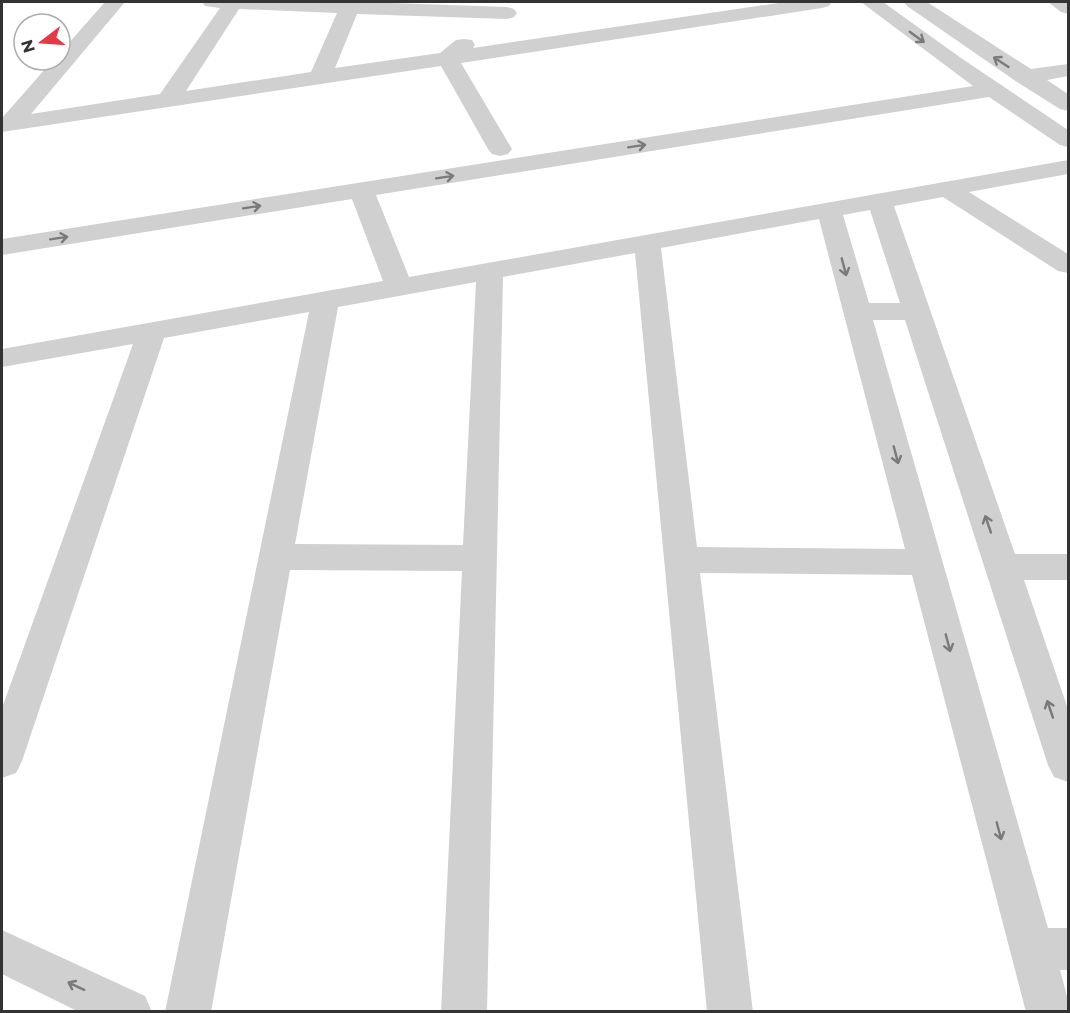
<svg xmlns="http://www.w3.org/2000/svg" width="1070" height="1013" font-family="Montserrat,sans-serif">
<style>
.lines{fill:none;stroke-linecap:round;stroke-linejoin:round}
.minor{fill:#d0d0d0;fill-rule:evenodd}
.oneway{stroke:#7a7a7a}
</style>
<rect width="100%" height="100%" fill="#fff"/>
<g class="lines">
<!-- minor -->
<path class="minor" d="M105 2H125L31 114 160 94 220 8 205 6 202 2H363L507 7 514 9 517 13 514 17 507 19 357 14 335 68 440 53 456 40 464 39 472 40 475 45 473 48 785 2H832L829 6 822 8 461 63 512 149 508 154 500 156 492 154 488 149 441 66 2 132V118L53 60H60V53ZM239 9 337 13 311 72 186 91Z
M861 2H883L961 58 1068 130V147L1060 145 989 97 376 195 409 277 1068 160V174L969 192 1068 254V273L1058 271 943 197 894 206 1015 554H1068V580H1024L1068 709V782L1054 777 1048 765 905 320H873L1048 928H1068V970H1060L1068 1000V1012H1026L912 575 700 573 753 1012H707L635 253 503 277 487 1012H441L462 571 290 570 211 1012H165L309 312 164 338 22 761 16 773 2 778V708L133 344 2 367V349L383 281 352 199 2 255V239L973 86ZM870 210 900 303H869L843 215ZM819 219 905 549 697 547 661 248ZM476 282 463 545 295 544 338 307Z
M904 2H927L1031 69 1068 64V76L1047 80 1068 94V111L1060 109 1017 82 907 6Z
M1048 2H1068V14L1061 12Z
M2 930 145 996 152 1012H79L2 974Z"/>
</g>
<!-- one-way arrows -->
<defs><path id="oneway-shaft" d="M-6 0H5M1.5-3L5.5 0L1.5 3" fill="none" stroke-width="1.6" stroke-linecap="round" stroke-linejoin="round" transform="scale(1.5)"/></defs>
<g class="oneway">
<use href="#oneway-shaft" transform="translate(917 37) rotate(36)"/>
<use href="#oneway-shaft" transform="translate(1001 62) rotate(-147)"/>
<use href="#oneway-shaft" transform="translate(637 146) rotate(-9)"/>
<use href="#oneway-shaft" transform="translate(445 177) rotate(-9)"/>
<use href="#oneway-shaft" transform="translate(252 207) rotate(-9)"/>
<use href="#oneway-shaft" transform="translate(59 238) rotate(-9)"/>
<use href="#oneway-shaft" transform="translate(844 267) rotate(75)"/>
<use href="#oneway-shaft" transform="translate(896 455) rotate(75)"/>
<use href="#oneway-shaft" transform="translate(988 524) rotate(-109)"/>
<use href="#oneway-shaft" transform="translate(948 643) rotate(75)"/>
<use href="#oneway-shaft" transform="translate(1050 709) rotate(-109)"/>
<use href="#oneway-shaft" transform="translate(999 831) rotate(75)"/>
<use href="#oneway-shaft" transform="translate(76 986) rotate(-155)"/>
</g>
<!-- border -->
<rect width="1070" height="1013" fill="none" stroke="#333333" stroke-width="6"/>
<!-- north arrow -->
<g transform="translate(42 42) rotate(253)"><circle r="28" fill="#ffffff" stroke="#adadad" stroke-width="1.5"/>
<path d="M0-4.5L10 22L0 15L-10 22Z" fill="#e63946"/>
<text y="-9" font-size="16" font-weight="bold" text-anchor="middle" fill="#333333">N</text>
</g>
</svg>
